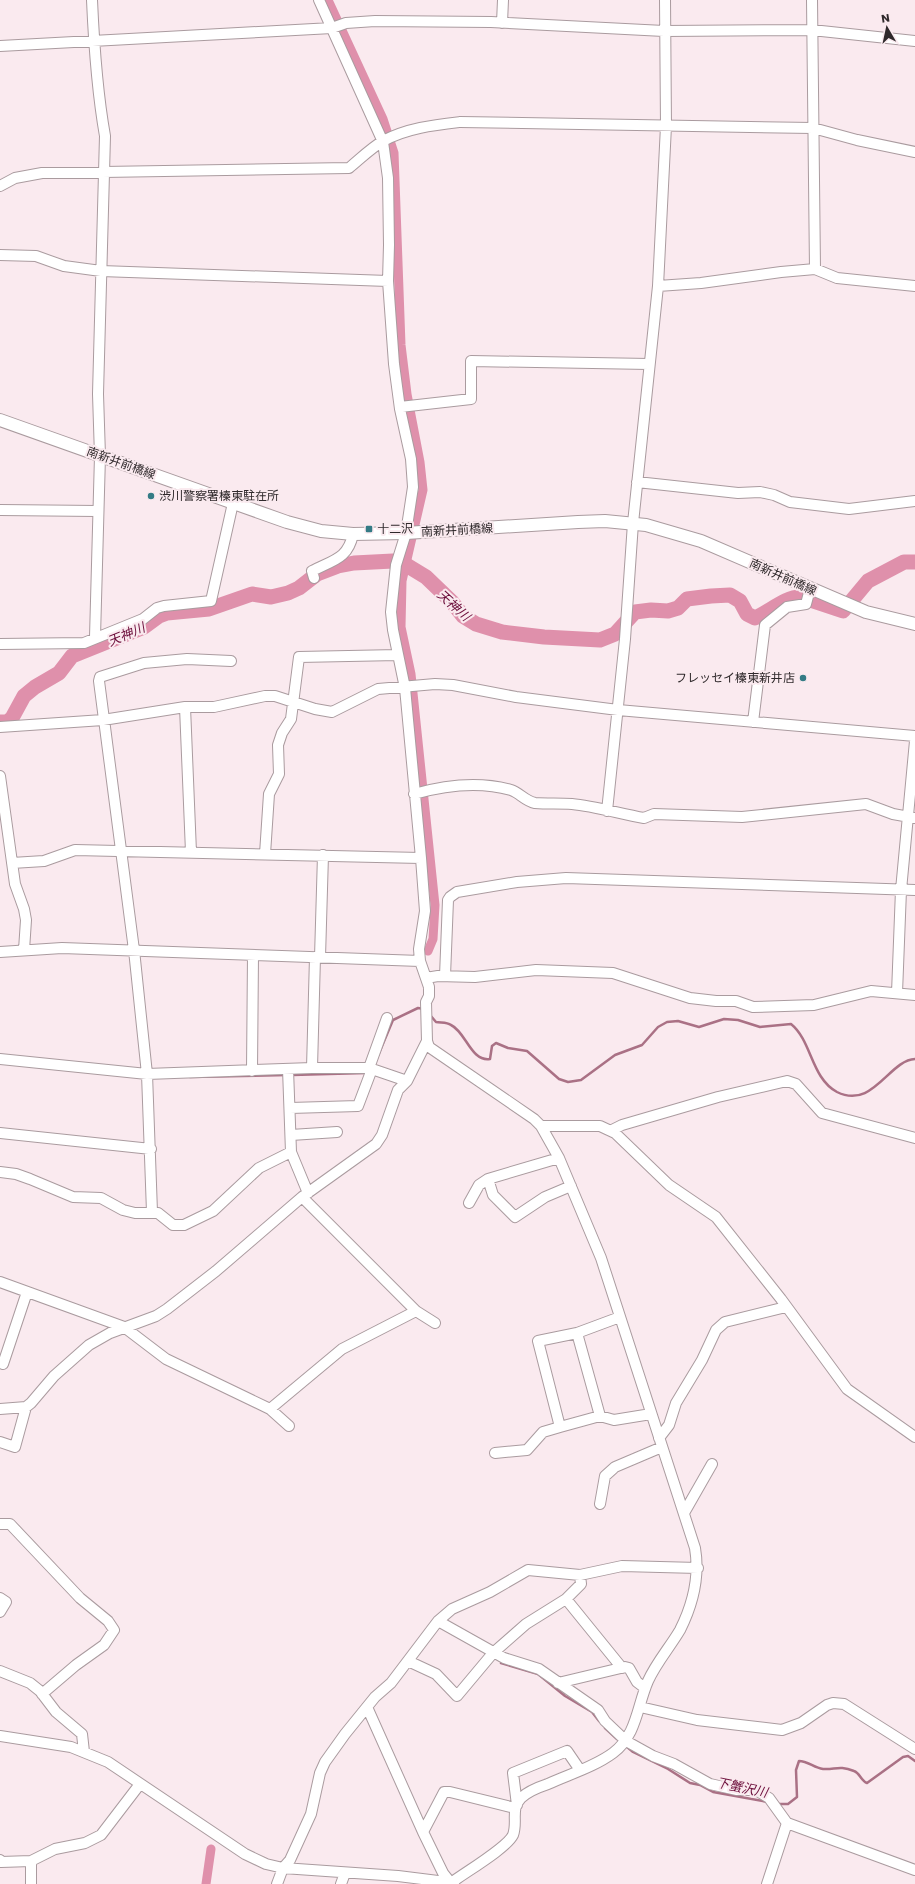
<svg xmlns="http://www.w3.org/2000/svg" width="915" height="1884" font-family="Poppins,'Noto Sans JP',sans-serif">
<style>
.lines{fill:none;stroke-linecap:round;stroke-linejoin:round}
.stream{stroke:#aa7185;stroke-width:2.5}
.canal{stroke:#df90ab;stroke-width:9}
.river{stroke:#df90ab;stroke-width:15}
.minor-casing{stroke:#aa9b9f;stroke-width:12}
.major-casing{stroke:#aa9b9f;stroke-width:14}
.minor{stroke:#fff;stroke-width:10}
.major{stroke:#fff;stroke-width:12}
.poi-dot{fill:#347b85;stroke:#faeaef;stroke-width:1.5}
.labels{text-anchor:middle;stroke-width:4;stroke-linejoin:round;paint-order:stroke}
.street-label{font-size:12px;fill:#2f292b;stroke:#faeaef}
.poi-label{font-size:12px;fill:#2f292b;stroke:#faeaef;text-anchor:start}
.water-label{font-size:13px;font-style:italic;fill:#6b0d3a;stroke:#faeaef}
</style>
<rect width="100%" height="100%" fill="#faeaef"/>
<g class="lines">
<!-- stream -->
<path class="stream" d="M430 1015 436 1022C441 1023 447 1022 451 1025 466 1032 471 1062 490 1059L492 1046 496 1043 508 1048 527 1051 559 1079 568 1082 581 1080 615 1055 642 1045 658 1027 667 1022 678 1021 699 1027 724 1019 738 1020 760 1027 791 1024C812 1041 811 1078 837 1092 873 1110 889 1060 915 1059
M374 1065 393 1020 418 1008 424 1009
M292 1075 366 1073
M190 1077 287 1075
M501 1663 538 1674 565 1696 592 1712 599 1721
M605 1728 617 1739
M626 1746 633 1752 668 1769 690 1783 700 1785 713 1792 768 1802
M777 1804H788L797 1797 796 1770 799 1761C808 1761 814 1768 823 1769 835 1770 839 1765 854 1771 860 1773 861 1781 867 1783L903 1757 908 1756 915 1761"/>
<!-- canal -->
<path class="canal" d="M328 0 383 119 394 153 401 345 407 394 420 462 423 490 402 581 401 627 411 674 435 905 433 939 428 951
M206 1884 211 1849"/>
<!-- river -->
<path class="river" d="M0 722H7L12 718 24 696 35 687 59 673 72 656 144 627 159 616 167 613 209 609 252 594 271 597 288 593 299 588 317 574 338 566 354 563 393 561 403 563 426 577 452 602 463 616 476 624 502 632 544 637 600 640 615 634 635 612 651 610 668 611 678 608 687 599 711 596 730 595 740 601 747 614 755 618C771 611 784 597 801 597L843 611 868 581 904 562H915"/>
<defs>
<path id="minor" d="M92 0C94 46 97 91 105 136L98 394 100 456 95 637
M319 0 383 142 388 178 389 245 388 281 394 364 400 409 411 459 413 487 406 533 396 565 391 612 393 630 405 688 421 858 425 911 419 949 420 961 429 987V996L426 1002 427 1041 429 1047 534 1119 541 1126 559 1158 601 1258 695 1548C700 1577 693 1604 680 1630 670 1647 656 1663 648 1681 637 1706 637 1735 613 1753 594 1767 570 1774 548 1784 539 1787 528 1791 521 1798 510 1809 518 1822 513 1835 507 1848 464 1873 451 1883L443 1873 423 1832 367 1707
M812 0 815 269
M502 23 503 0
M0 46C111 39 221 35 332 28L346 23 375 21 491 22 664 31 812 30 915 41
M0 186 15 178 42 173 349 168C360 159 371 148 383 141 407 128 434 125 460 122L813 128 857 140 915 152
M0 255 36 256 64 266 101 271 388 281
M658 286 701 283 781 272 815 269 837 278 915 286
M400 407 471 399V361L649 364
M637 482 738 493 760 492 774 495 790 502 849 509 915 501
M0 510 97 511
M314 578 312 571C333 560 348 559 353 534
M0 644 84 643 143 619 157 608 164 606 211 601 233 503
M185 707H214L265 696H275L315 709 332 712 378 689 435 684 453 685 516 697 618 710 915 736
M753 722 765 625 787 607 806 604 810 589
M0 727 103 720 185 707 191 852
M0 776 15 884 24 909 26 920 24 950
M414 794C446 785 479 781 511 790 520 793 525 801 535 803 548 804 559 803 572 804 594 806 621 814 644 818L654 814 742 817 866 804 893 814 915 818
M607 811 625 639 633 523 658 286 666 126 665 0
M265 854 269 794 279 774 278 745 282 733 291 719 299 657 398 655
M12 863 44 861 75 850 421 858
M0 952 62 948 420 961
M320 957 323 855
M445 976 448 900 450 897 457 892 517 882 566 878 915 890
M426 978 438 976 475 977 536 970 613 973 690 998 716 1001H736L753 1007 814 1005 871 991 915 995
M897 993 901 890 915 741
M0 1059 147 1074 312 1068H369L407 1081
M312 1068 315 957
M369 1068 387 1018
M288 1069 291 1152 308 1193
M252 1071 253 955
M290 1108 358 1106 372 1069
M541 1126H600L615 1133 669 1185 716 1217 781 1299 847 1389 915 1437
M612 1130 622 1125 718 1097 787 1081 796 1084 822 1113 915 1138
M0 1133 151 1149
M291 1135 337 1132
M0 1172 16 1174 30 1179 73 1197 101 1198 123 1210 135 1213H158L173 1225H184L213 1211 259 1168 291 1152
M488 1179 493 1195 515 1217 545 1197 571 1186
M302 1197 416 1311 435 1323
M469 1203 479 1185 488 1179 559 1158
M152 1212 147 1074 134 950 99 681 100 677 144 663 187 659 231 661
M0 1282 124 1327 166 1359 270 1409 289 1426
M620 1317 577 1333 600 1416 614 1420 651 1414
M577 1333 538 1341 560 1427 600 1416
M3 1364 27 1292
M0 1409 26 1407 31 1403 54 1376 89 1345 110 1333 156 1316 167 1309 216 1271 302 1197 376 1144 382 1135 398 1090 407 1081 427 1041
M270 1409 342 1349 416 1311
M659 1438 669 1425 676 1403 702 1360 716 1330 725 1322 786 1307
M0 1442 15 1447 26 1407
M495 1453 527 1450 543 1432 560 1427
M600 1504 605 1476 615 1467 662 1447
M684 1513 712 1464
M0 1524H10L80 1598 108 1621 114 1630 104 1645 76 1665 42 1694
M0 1598 6 1602 0 1612
M566 1599 622 1668
M438 1621 504 1658 539 1669 598 1710 605 1721 626 1741 653 1756 674 1764 710 1784 737 1790H756L769 1798 787 1823 915 1870
M408 1661 436 1674 457 1696 493 1653 526 1624 566 1599 581 1584 580 1575
M0 1671 30 1683 40 1691 56 1712 82 1734 84 1752
M558 1683 625 1667 629 1668 637 1682 645 1688
M640 1707 697 1720 782 1730 801 1723 827 1705 833 1703 844 1704 915 1749
M0 1736 71 1747 108 1762 245 1854 266 1864 283 1868 398 1876 454 1883
M517 1805 513 1773 567 1751 580 1770
M423 1832 444 1792H450L515 1808
M0 1860 1 1862 31 1861 55 1849 85 1843 101 1835 140 1784
M31 1884V1861
M277 1884 283 1868 290 1860 311 1814 320 1773 325 1762 345 1734 375 1697 391 1683 438 1621 452 1609 490 1592 528 1570 580 1575 622 1566 698 1568
M341 1884 345 1873
M767 1884 787 1823"/>
<path id="major" d="M0 420 287 522 321 531 353 534 406 533 578 522 605 521 646 525 701 541 866 612 915 624"/>
</defs>
<!-- minor casing -->
<use href="#minor" class="minor-casing"/>
<!-- major casing -->
<use href="#major" class="major-casing"/>
<!-- minor -->
<use href="#minor" class="minor"/>
<!-- major -->
<use href="#major" class="major"/>
</g>
<!-- markers -->
<g class="poi-dot">
<circle cx="151" cy="496" r="4"/>
<rect x="365" y="525" width="8" height="8" rx="2"/>
<circle cx="803" cy="678" r="4"/>
</g>
<g class="labels">
<!-- street labels -->
<g class="street-label">
<text transform="translate(121 463) rotate(20)" y="4">南新井前橋線</text>
<text transform="translate(457 530) rotate(-3)" y="4">南新井前橋線</text>
<text transform="translate(783 577) rotate(24)" y="4">南新井前橋線</text>
</g>
<!-- poi labels -->
<g class="poi-label">
<text x="159" y="500">渋川警察署榛東駐在所</text>
<text x="377" y="533">十二沢</text>
<text x="795" y="682" text-anchor="end">フレッセイ榛東新井店</text>
</g>
<!-- water labels -->
<g class="water-label">
<text transform="translate(454 605) rotate(42)" y="5">天神川</text>
<text transform="translate(126 634) rotate(-23)" y="5">天神川</text>
<text transform="translate(742 1787) rotate(12)" y="5">下蟹沢川</text>
</g>
</g>
<!-- north arrow -->
<g transform="translate(887 28) rotate(351)" stroke="#faeaef" stroke-width="3" paint-order="stroke">
<path d="M0-3L7 15L0 10L-7 15Z" fill="#2f292b"/>
<text y="-6" font-size="11" font-weight="bold" text-anchor="middle" fill="#2f292b">N</text>
</g>
</svg>
